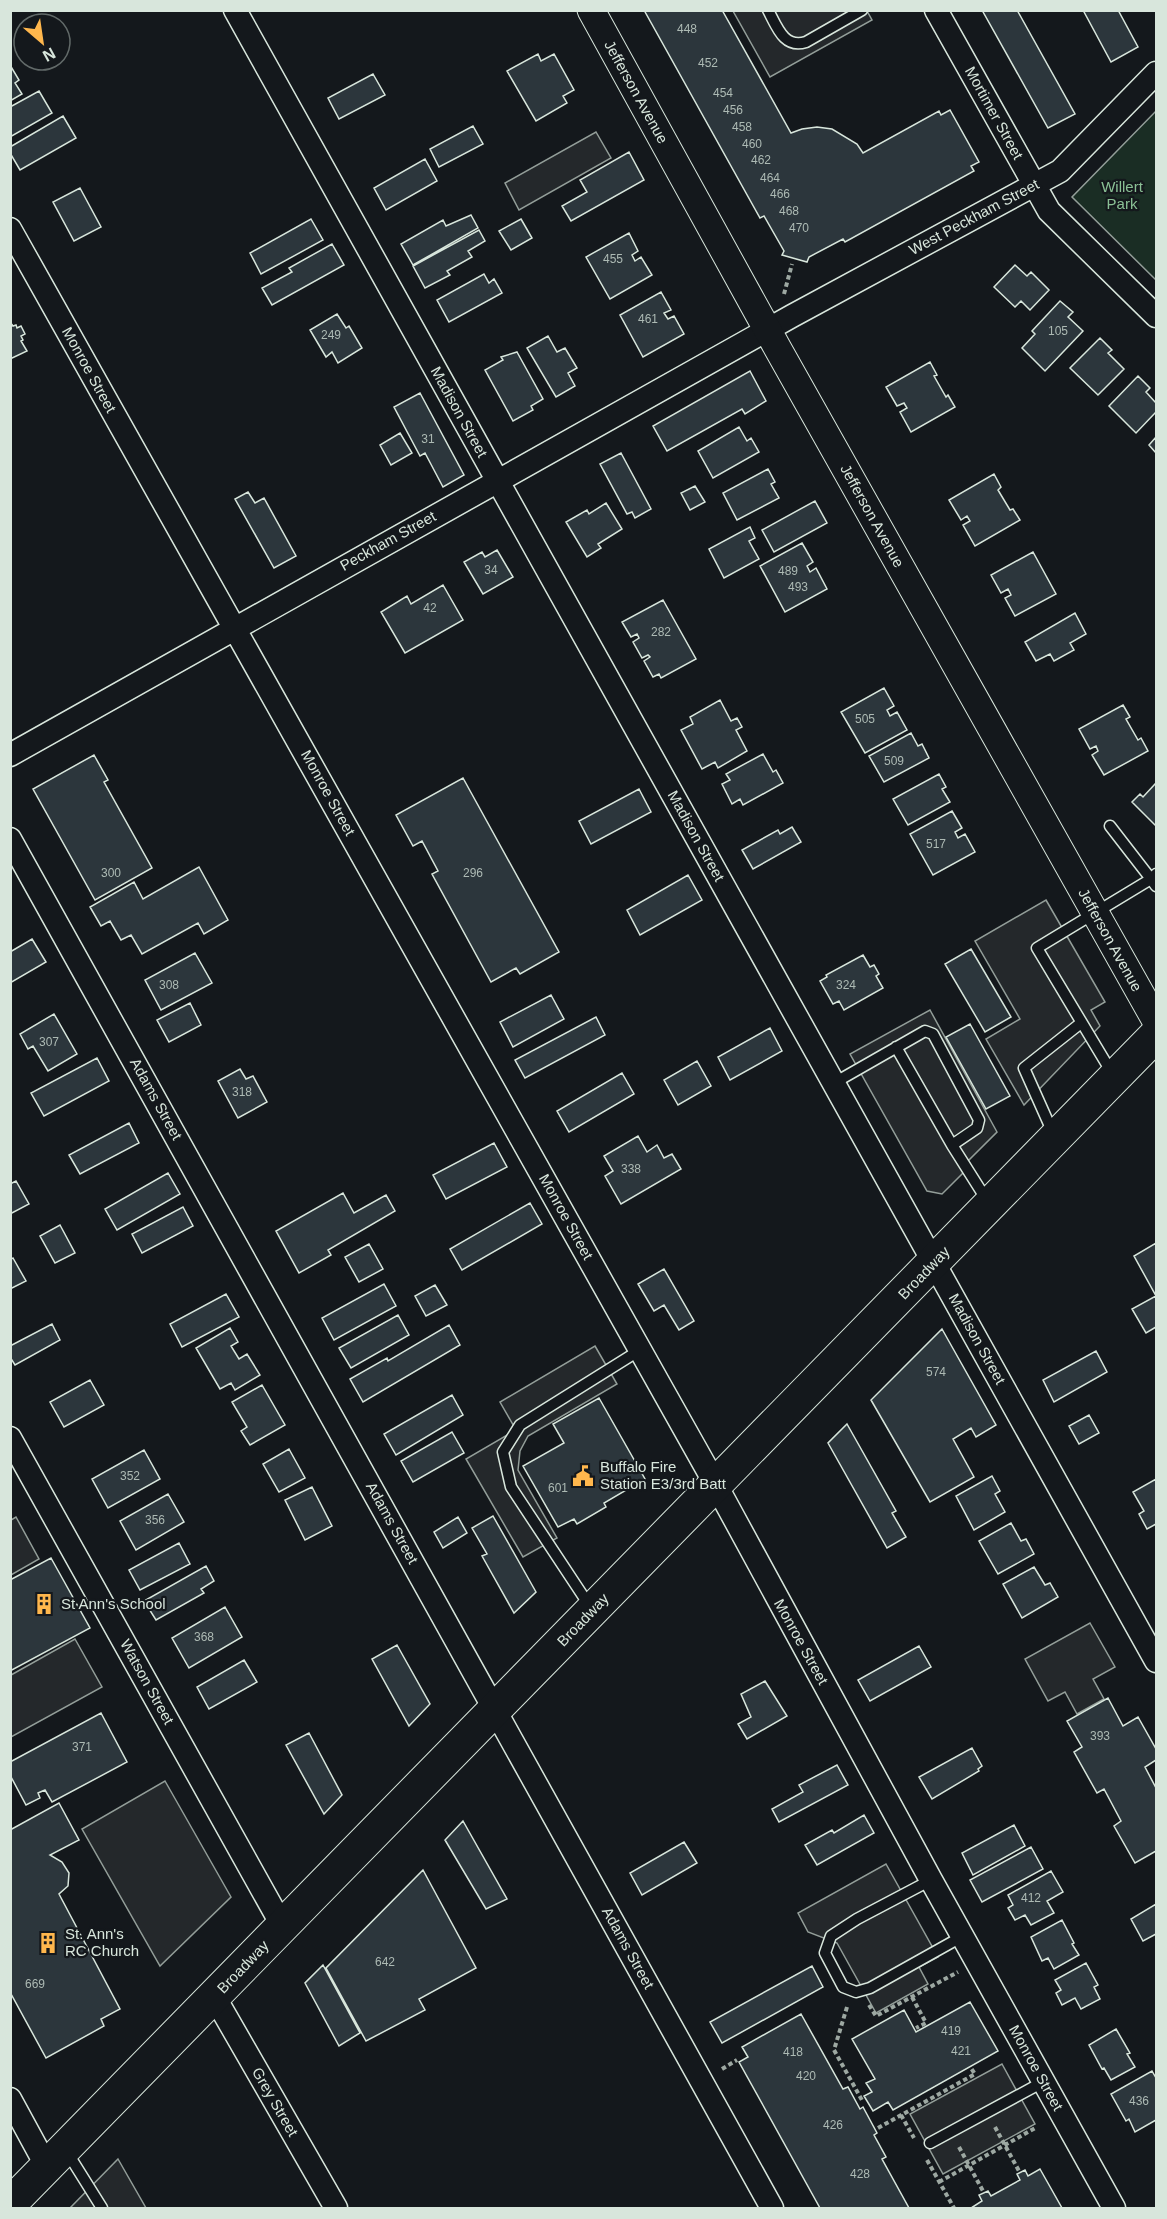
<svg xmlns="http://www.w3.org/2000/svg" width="1167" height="2219" font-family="Helvetica,sans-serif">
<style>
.green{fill:#1a2d24;stroke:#939e99;stroke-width:1.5}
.parking{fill:#24282b;stroke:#939e99;stroke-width:1.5}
.building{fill:#2c363c;stroke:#d8e6dc;stroke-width:1.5}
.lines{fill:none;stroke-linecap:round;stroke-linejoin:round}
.service-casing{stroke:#d8e6dc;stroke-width:13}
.minor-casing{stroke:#d8e6dc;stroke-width:25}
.tertiary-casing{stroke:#d8e6dc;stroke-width:29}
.primary-casing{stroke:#d8e6dc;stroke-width:35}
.path{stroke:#9da8a2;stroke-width:4;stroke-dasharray:4.5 3;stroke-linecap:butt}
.service{stroke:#14181c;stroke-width:10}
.minor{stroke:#14181c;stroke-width:22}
.tertiary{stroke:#14181c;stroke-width:27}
.primary{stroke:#14181c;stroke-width:33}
.labels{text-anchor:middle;stroke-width:4.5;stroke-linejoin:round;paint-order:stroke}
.number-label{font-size:12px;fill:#adbab4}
.street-label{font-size:15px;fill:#d8e6dc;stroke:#14181c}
.park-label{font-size:15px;fill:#8ac095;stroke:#14181c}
.poi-label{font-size:15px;fill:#d8e6dc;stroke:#14181c;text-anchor:start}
</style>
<rect width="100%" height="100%" fill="#14181c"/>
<!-- green -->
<path class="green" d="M1156 111V280L1072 197Z"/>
<!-- parking -->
<path class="parking" d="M733 11H867L872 20 770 77Z
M596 132 611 158 519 210 505 183Z
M1046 900 1105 1002 1091 1010 1100 1026 1024 1105 986 1039 1020 1019 975 941Z
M930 1010 997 1132 966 1163 968 1168 942 1194 927 1191 850 1054Z
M595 1346 617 1384 528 1436 520 1451 518 1470 557 1538 523 1557 466 1459 516 1430 500 1402Z
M16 1517 39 1559 11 1575V1520Z
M1090 1623 1115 1667 1093 1679 1104 1699 1077 1714 1065 1692 1048 1701 1025 1659Z
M75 1639 102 1687 11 1737V1675Z
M165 1781 231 1897 160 1966 82 1829Z
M886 1864 938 1957 919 1967 928 1984 876 2013 837 1943 808 1932 798 1913Z
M1002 2064 1035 2124 943 2174 910 2114Z
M118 2159 146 2208H70Z"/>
<!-- building -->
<path class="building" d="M644 10H722L791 133 802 129 817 127 832 129 857 144 863 153 939 111 941 115 950 110 979 162 971 166 974 171 845 242 843 239 809 257 807 262 782 255 784 251 764 216 760 218Z
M982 10H1017L1075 114 1048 128Z
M1083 10H1118L1138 47 1111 62Z
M538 54 541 61 554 54 574 90 563 96 567 103 536 121 507 71Z
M10 65 19 80 15 83 22 94 10 101Z
M373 74 385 95 339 119 328 98Z
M39 91 52 113 10 137V107Z
M63 116 76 138 20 170 10 153V147Z
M473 126 483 144 439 167 430 149Z
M629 152 644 180 571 221 562 206 587 192 580 180Z
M425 159 437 181 386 210 374 188Z
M80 188 101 227 74 241 53 202Z
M471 215 478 228 413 265 401 244 443 220 446 226Z
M311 219 323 240 261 274 250 253Z
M521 219 532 238 511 250 499 231Z
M479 230 485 241 468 251 472 257 447 271 450 275 425 288 413 266Z
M629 233 638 251 632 255 635 261 641 257 652 275 610 299 586 257Z
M332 244 344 265 272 305 262 288 292 272 289 268Z
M1015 265 1027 276 1031 272 1049 290 1030 310 1021 301 1015 307 994 287Z
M484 274 489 283 494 279 502 293 449 322 437 300Z
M661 292 671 310 664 313 668 319 674 316 684 334 643 357 620 315Z
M1060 301 1073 312 1068 317 1083 331 1045 371 1022 348 1035 334 1032 331Z
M337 314 346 328 349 326 362 348 338 363 332 352 326 357 310 330Z
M10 322 13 326 16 325 17 328 21 326 25 334 21 336 23 340 21 341 27 351 10 359Z
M548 336 557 352 565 348 577 368 568 373 575 386 556 397 527 348Z
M1100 338 1112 350 1108 353 1124 369 1098 395 1070 368Z
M517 352 543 399 531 406 533 410 513 421 485 370 503 360 501 357Z
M930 362 937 375 934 376 946 397 948 395 955 407 911 432 900 412 907 408 904 403 897 406 886 387Z
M750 371 766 401 745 414 742 409 667 451 653 426Z
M1138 376 1150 388 1146 392 1156 403V412L1136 433 1109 406Z
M420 393 464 475 443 487 425 453 420 456 394 407Z
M739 427 747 441 751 438 759 452 713 478 698 451Z
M400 433 412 453 391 465 380 445Z
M1156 437V453L1149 445Z
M621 453 651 509 635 518 632 512 627 514 600 464Z
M768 469 775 482 771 484 779 498 737 520 723 493Z
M994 474 1001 487 998 490 1010 510 1013 509 1020 520 975 546 963 525 970 521 967 516 961 520 949 500Z
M695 486 705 502 690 510 681 493Z
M248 492 255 503 264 498 296 556 274 568 235 499Z
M815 501 827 523 774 552 762 530Z
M606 503 622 529 598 544 601 548 587 557 566 522 587 510 589 514Z
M750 527 755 538 749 541 759 559 724 578 709 549Z
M802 543 813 562 807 566 810 572 816 568 827 589 785 612 760 566Z
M497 550 513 577 483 594 464 562 482 552 485 557Z
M1033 552 1056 594 1015 616 1005 598 1011 595 1008 589 1001 593 991 575Z
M443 585 463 620 405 653 381 612 407 596 411 604Z
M663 600 696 659 661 678 659 674 653 677 644 661 650 657 648 655 642 658 633 642 639 638 637 634 631 637 622 622Z
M1075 613 1086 634 1070 643 1074 650 1054 661 1050 654 1036 661 1025 642Z
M884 688 894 706 887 710 890 716 897 712 907 730 865 753 841 712Z
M720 700 731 721 737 718 742 727 736 730 747 751 718 768 715 762 702 769 681 730 693 724 690 717Z
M1123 705 1130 717 1126 719 1138 740 1141 738 1148 751 1104 775 1092 755 1098 751 1096 746 1090 749 1079 729Z
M911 733 918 746 922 744 929 758 884 782 869 756Z
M763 754 773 772 776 770 783 783 743 805 740 799 732 804 722 784 730 780 726 774Z
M94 755 108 780 104 782 152 868 95 900 33 789Z
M939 774 946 787 942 789 950 802 908 825 893 799Z
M463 778 559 952 520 974 516 968 491 982 432 874 438 871 422 841 413 846 396 815Z
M1156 783V826L1132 802 1140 794 1143 797Z
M639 789 651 812 591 844 579 821Z
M952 811 962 828 955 832 958 838 965 834 975 852 933 875 910 834Z
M792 827 801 842 753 869 742 850 778 830 780 834Z
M199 867 228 920 204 934 198 923 142 954 131 935 121 940 110 921 101 926 90 907 134 882 143 899Z
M688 875 702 900 640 935 627 910Z
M32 939 46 962 10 983V952Z
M971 949 1011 1017 985 1032 945 964Z
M195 953 212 983 161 1010 145 980Z
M863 955 870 967 874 965 879 974 876 976 883 988 844 1010 839 1001 833 1004 820 981 827 977 826 975Z
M551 995 564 1019 513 1047 500 1022Z
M190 1003 201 1025 169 1042 157 1020Z
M54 1014 77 1054 48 1071 33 1046 28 1049 20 1034Z
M596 1017 605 1035 525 1078 515 1060Z
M970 1024 1010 1096 986 1109 946 1037Z
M770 1028 782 1051 730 1080 718 1057Z
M97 1058 109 1081 44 1116 31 1093Z
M697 1061 711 1086 678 1105 664 1080Z
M240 1069 246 1079 253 1076 267 1102 238 1118 218 1081Z
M622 1073 634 1094 569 1132 557 1111Z
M129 1123 139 1143 80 1174 69 1155Z
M638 1136 647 1152 657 1145 664 1158 672 1154 681 1169 621 1204 605 1176 613 1171 604 1156Z
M494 1143 507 1167 446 1199 433 1175Z
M168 1173 180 1194 117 1230 105 1209Z
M16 1181 29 1204 10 1214V1184Z
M343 1193 354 1213 386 1195 395 1211 328 1250 331 1255 299 1273 276 1231Z
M530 1203 542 1224 462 1270 450 1249Z
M183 1207 193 1226 142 1253 132 1234Z
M60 1225 75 1253 55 1263 40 1236Z
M1156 1243V1327L1146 1333 1132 1309 1156 1296 1134 1256Z
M369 1244 383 1269 359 1282 345 1257Z
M13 1258 26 1281 10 1289V1260Z
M664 1269 694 1321 679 1330 664 1305 654 1311 638 1284Z
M384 1284 396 1306 334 1340 322 1318Z
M435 1285 447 1305 426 1316 415 1296Z
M226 1294 239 1317 182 1347 170 1324Z
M398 1315 409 1335 351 1368 339 1348Z
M52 1324 60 1340 15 1365 10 1357V1346Z
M449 1325 460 1345 363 1402 350 1379 387 1358 388 1361Z
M230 1328 238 1342 231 1346 239 1359 247 1354 260 1375 235 1390 231 1383 220 1389 196 1348Z
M942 1329 996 1425 976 1437 971 1428 953 1439 974 1477 930 1502 871 1400Z
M1096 1351 1107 1372 1054 1402 1043 1380Z
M90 1380 104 1405 64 1427 50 1402Z
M262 1385 285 1425 250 1445 241 1431 247 1427 232 1402Z
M452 1395 463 1415 396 1455 384 1434Z
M599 1398 645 1479 604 1503 606 1507 577 1524 574 1519 558 1527 523 1466 564 1443 553 1424Z
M1089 1415 1099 1433 1079 1444 1069 1426Z
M847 1424 896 1511 892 1513 906 1537 887 1548 828 1443Z
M452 1432 464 1453 413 1482 401 1461Z
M289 1449 305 1478 279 1492 263 1464Z
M144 1450 160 1479 108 1508 92 1479Z
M992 1476 1000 1491 995 1494 1005 1512 974 1530 956 1496Z
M1156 1479V1524L1147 1529 1139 1514 1144 1511 1133 1492Z
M312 1487 332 1526 305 1540 285 1500Z
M168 1494 184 1522 136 1550 120 1521Z
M493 1516 536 1592 514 1613 482 1556 487 1554 472 1528Z
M458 1517 467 1533 443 1548 434 1532Z
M1011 1523 1021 1541 1026 1539 1034 1554 998 1574 979 1541Z
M179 1543 190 1564 140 1590 129 1570Z
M51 1558 90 1628 10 1671V1580Z
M206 1566 214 1581 201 1589 204 1593 156 1620 144 1601Z
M1034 1567 1045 1585 1050 1583 1058 1597 1022 1618 1003 1584Z
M225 1607 242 1637 189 1668 172 1638Z
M397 1645 430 1704 409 1726 372 1659Z
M919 1646 931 1667 870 1701 858 1680Z
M244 1660 257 1682 209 1709 197 1687Z
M765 1681 787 1716 747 1739 738 1724 751 1717 741 1694Z
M1108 1698 1123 1726 1138 1717 1156 1749V1760L1145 1767 1156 1788V1851L1135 1863 1114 1826 1121 1821 1104 1789 1097 1793 1074 1752 1082 1747 1067 1721Z
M101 1713 127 1762 52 1802 45 1790 38 1793 40 1798 26 1805 10 1775V1762Z
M309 1733 342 1795 324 1814 286 1745Z
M972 1748 982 1766 978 1769 979 1771 932 1799 919 1777Z
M837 1765 848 1785 779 1822 772 1809 803 1792 799 1785Z
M59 1803 79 1840 50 1855 62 1862 69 1873 68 1886 59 1894 120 2009 101 2019 104 2026 46 2058 10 1992V1830Z
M864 1815 874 1833 817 1865 805 1845 832 1830 834 1833Z
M463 1821 507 1899 486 1909 445 1840Z
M1014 1825 1025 1846 973 1875 962 1853Z
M684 1842 697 1863 642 1895 630 1873Z
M1031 1847 1043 1869 982 1902 970 1880Z
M423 1870 476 1968 419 1999 425 2010 366 2041 326 1968Z
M1051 1871 1063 1892 1047 1901 1054 1913 1031 1925 1025 1915 1015 1920 1008 1908 1013 1905 1008 1895Z
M1156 1904V1934L1143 1941 1131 1919Z
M1062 1920 1074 1943 1072 1944 1079 1955 1054 1969 1048 1958 1042 1961 1031 1937Z
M1086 1963 1098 1985 1094 1987 1100 1999 1081 2009 1075 1998 1062 2005 1056 1993 1061 1990 1055 1980Z
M323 1965 360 2033 339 2046 305 1983Z
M812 1966 823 1987 722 2043 710 2022Z
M970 2002 998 2051 893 2110 888 2102 873 2111 864 2096 872 2092 866 2083 875 2079 852 2039 904 2010 916 2032Z
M801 2014 843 2089 848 2087 860 2109 863 2107 877 2133 874 2135 886 2157 882 2159 909 2208H820L739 2062 748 2057 742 2047Z
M1116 2029 1130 2053 1127 2054 1135 2067 1111 2080 1104 2068 1102 2069 1089 2045Z
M1152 2071 1156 2078V2120L1135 2132 1129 2119 1126 2121 1111 2094Z
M1040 2169 1062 2208H971L982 2201 979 2195 988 2191 991 2196 1020 2180 1017 2174 1025 2170 1028 2176Z"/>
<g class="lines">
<defs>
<path id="service" d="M768 10C777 27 784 49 806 42L862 10
M1110 826 1151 879 1156 874
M896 1047 952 1145 988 1202
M1112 1073 1037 948 1151 879 1156 886
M834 1083 925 1031 933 1034 979 1120 977 1128 952 1145
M1053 1133 1024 1068 1081 1023
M591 1608 511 1487 503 1452 520 1425 640 1350
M931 1880 857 1919 831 1936 825 1953 843 1987 856 1992 870 1988 963 1936
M930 2143 1043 2082
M67 2152 102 2208"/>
<path id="minor" d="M235 10 1156 1661
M936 10 1049 211 1156 316
M10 229 716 1485 931 1880 1114 2208
M10 755 792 316 1060 171 1156 73
M10 839 772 2208
M10 1438 283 1927
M214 1996 336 2208
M10 2099 47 2167"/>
<path id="tertiary" d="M591 10 778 349 1156 1021"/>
<path id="primary" d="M10 2204 1156 1035"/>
</defs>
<!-- service casing -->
<use href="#service" class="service-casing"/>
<!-- minor casing -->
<use href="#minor" class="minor-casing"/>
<!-- tertiary casing -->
<use href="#tertiary" class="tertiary-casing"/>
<!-- primary casing -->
<use href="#primary" class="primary-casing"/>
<!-- path -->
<path class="path" d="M784 294 792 264
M912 1997 926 2023 916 2028
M869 2005 876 2016 958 1972
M847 2007 834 2050 863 2102
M722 2069 737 2060
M901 2115 914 2138
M995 2127 1019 2171
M878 2128 975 2074 971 2068
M959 2147 983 2191
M927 2160 954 2208
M939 2182 1037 2127"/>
<!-- service -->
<use href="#service" class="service"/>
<!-- minor -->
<use href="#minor" class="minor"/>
<!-- tertiary -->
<use href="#tertiary" class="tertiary"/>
<!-- primary -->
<use href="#primary" class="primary"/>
</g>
<!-- icons -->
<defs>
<symbol id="civic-bare" viewBox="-9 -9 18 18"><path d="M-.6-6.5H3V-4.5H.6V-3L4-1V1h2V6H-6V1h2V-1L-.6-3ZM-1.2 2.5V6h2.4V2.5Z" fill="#ffb74d" stroke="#14181c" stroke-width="2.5" paint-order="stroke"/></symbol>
<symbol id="building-bare" viewBox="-9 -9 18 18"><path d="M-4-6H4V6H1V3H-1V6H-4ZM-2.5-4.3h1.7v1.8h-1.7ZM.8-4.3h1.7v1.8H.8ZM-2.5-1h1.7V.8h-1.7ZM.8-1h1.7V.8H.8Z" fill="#ffb74d" stroke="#14181c" stroke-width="2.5" paint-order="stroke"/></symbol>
</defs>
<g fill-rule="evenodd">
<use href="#civic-bare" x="568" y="1461" width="30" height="30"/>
<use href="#building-bare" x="29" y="1589" width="30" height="30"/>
<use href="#building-bare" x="33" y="1928" width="30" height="30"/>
</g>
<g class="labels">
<!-- number labels -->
<g class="number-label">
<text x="687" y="33">448</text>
<text x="708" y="67">452</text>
<text x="723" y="97">454</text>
<text x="733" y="114">456</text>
<text x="742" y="131">458</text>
<text x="752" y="148">460</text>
<text x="761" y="164">462</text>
<text x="770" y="182">464</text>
<text x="780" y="198">466</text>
<text x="789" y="215">468</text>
<text x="799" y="232">470</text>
<text x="613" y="263">455</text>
<text x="648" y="323">461</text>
<text x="1058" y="335">105</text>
<text x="331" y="339">249</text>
<text x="428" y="443">31</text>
<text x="491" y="574">34</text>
<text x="788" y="575">489</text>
<text x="798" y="591">493</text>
<text x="430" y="612">42</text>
<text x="661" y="636">282</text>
<text x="865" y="723">505</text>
<text x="894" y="765">509</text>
<text x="936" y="848">517</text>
<text x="111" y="877">300</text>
<text x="473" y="877">296</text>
<text x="169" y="989">308</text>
<text x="846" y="989">324</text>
<text x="49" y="1046">307</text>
<text x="242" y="1096">318</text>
<text x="631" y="1173">338</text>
<text x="936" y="1376">574</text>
<text x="130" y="1480">352</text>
<text x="558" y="1492">601</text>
<text x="155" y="1524">356</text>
<text x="204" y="1641">368</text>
<text x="1100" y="1740">393</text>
<text x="82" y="1751">371</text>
<text x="1031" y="1902">412</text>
<text x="385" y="1966">642</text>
<text x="35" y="1988">669</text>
<text x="951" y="2035">419</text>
<text x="961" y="2055">421</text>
<text x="793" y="2056">418</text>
<text x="806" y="2080">420</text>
<text x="1139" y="2105">436</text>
<text x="833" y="2129">426</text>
<text x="860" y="2178">428</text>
</g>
<!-- street labels -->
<g class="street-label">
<text transform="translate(636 92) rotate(61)" y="5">Jefferson Avenue</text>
<text transform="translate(994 113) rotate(61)" y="5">Mortimer Street</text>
<text transform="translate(974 217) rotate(-28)" y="5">West Peckham Street</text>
<text transform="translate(89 370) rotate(61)" y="5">Monroe Street</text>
<text transform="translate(459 412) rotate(61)" y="5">Madison Street</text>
<text transform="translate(872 516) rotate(61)" y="5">Jefferson Avenue</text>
<text transform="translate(388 541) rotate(-29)" y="5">Peckham Street</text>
<text transform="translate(328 793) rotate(61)" y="5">Monroe Street</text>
<text transform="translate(696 836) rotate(61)" y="5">Madison Street</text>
<text transform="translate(1110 940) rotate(61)" y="5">Jefferson Avenue</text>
<text transform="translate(156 1099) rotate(61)" y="5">Adams Street</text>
<text transform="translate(566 1217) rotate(61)" y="5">Monroe Street</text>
<text transform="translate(924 1273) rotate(-46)" y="5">Broadway</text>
<text transform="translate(977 1339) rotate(61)" y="5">Madison Street</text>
<text transform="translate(392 1523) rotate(61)" y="5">Adams Street</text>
<text transform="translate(583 1620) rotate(-46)" y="5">Broadway</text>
<text transform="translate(801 1642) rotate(61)" y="5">Monroe Street</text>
<text transform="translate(147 1682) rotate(61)" y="5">Watson Street</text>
<text transform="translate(628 1948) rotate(61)" y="5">Adams Street</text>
<text transform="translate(243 1967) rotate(-46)" y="5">Broadway</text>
<text transform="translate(1036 2068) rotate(61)" y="5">Monroe Street</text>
<text transform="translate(275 2102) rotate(60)" y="5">Grey Street</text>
</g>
<!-- park labels -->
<g class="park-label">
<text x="1122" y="192">Willert<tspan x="1122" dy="17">Park</tspan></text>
</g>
<!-- poi labels -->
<g class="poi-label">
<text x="600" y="1472">Buffalo Fire<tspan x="600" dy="17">Station E3/3rd Batt</tspan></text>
<text x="61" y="1609">St Ann's School</text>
<text x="65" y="1939">St. Ann's<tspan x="65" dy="17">RC Church</tspan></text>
</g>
</g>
<!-- border -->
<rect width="1167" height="2219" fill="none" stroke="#d8e6dc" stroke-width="24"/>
<!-- north arrow -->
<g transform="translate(42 42) rotate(151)"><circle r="28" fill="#14181c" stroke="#626a69" stroke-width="1.5"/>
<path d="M0-4.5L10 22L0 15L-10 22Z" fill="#ffb74d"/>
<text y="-9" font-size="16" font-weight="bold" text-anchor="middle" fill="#d8e6dc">N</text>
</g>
</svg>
